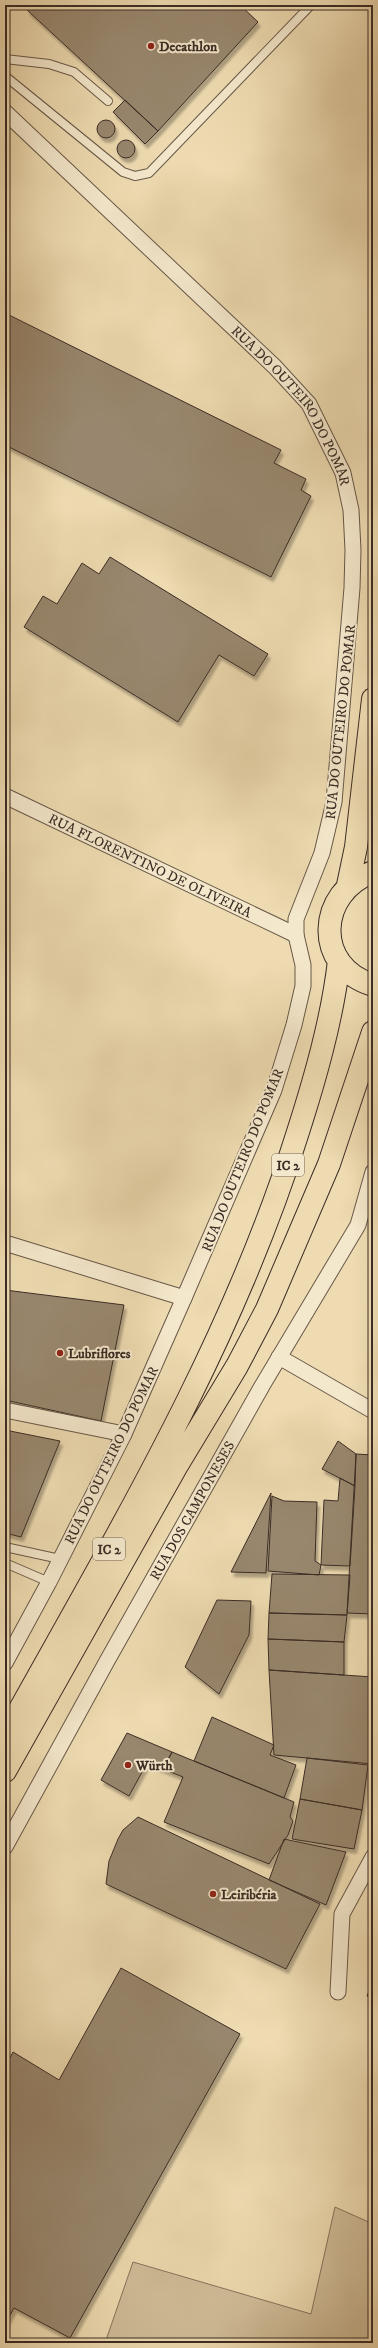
<svg xmlns="http://www.w3.org/2000/svg" width="378" height="2348" font-family="'IM FELL DW Pica',serif">
<style>
.green{fill:#d0bd99;stroke:#86745f}
.building{fill:#98876e;stroke:#3b2c25;filter:url(#shadow)}
.lines{fill:none;stroke-linecap:round;stroke-linejoin:round}
.service-casing{stroke:#685848;stroke-width:10}
.minor-casing{stroke:#685848;stroke-width:17}
.trunk-casing{stroke:#3b2c25;stroke-width:24}
.service{stroke:#f4e8cc;stroke-width:8}
.minor{stroke:#f4e8cc;stroke-width:15}
.trunk{stroke:#eedbb1;stroke-width:22}
.poi-dot{fill:#8f2418;stroke:#f4e8cc;stroke-width:1.5}
.labels{text-anchor:middle;stroke-width:4;stroke-linejoin:round;paint-order:stroke}
.shield{fill:#f4e8cc;stroke:#726457;stroke-width:1}
.shield-label{font-size:13px;font-weight:bold;fill:#3b2c25}
.poi-label{font-size:14px;font-weight:bold;fill:#3b2c25;stroke:#f4e8cc;text-anchor:start}
.street-label{font-size:14px;fill:#3b2c25;stroke:#f4e8cc}
</style>
<defs>
<filter id="shadow"><feDropShadow dx="2.5" dy="4.5" stdDeviation="1" flood-color="#0004"/></filter>
</defs>
<rect width="100%" height="100%" fill="#eedbb1"/>
<filter id="stains"><feTurbulence type="fractalNoise" baseFrequency=".005" numOctaves="4"/><feColorMatrix values="0 0 0 0 .2 0 0 0 0 .09 0 0 0 0 .02 0 0 0 .5 -.17"/></filter>
<radialGradient id="worn" r=".72"><stop offset=".6" stop-color="#630" stop-opacity="0"/><stop offset="1" stop-color="#630" stop-opacity=".3"/></radialGradient>
<!-- green -->
<path class="green" d="M335 2207 373 2224V2343H105L133 2262 311 2314Z"/>
<!-- building -->
<path class="building" d="M31 5H240L258 22 158 131 27 10Z
M125 100 158 131 145 144 113 112Z
M97 129a9 9 0 1 1 18 0a9 9 0 1 1-18 0Z
M117 149a9 9 0 1 1 18 0a9 9 0 1 1-18 0Z
M5 313 281 450 274 463 306 479 301 490 311 496 271 577 5 445Z
M110 557 268 654 254 676 219 655 178 722 24 627 43 596 57 604 82 563 99 574Z
M5 1290 124 1305 101 1421 5 1400Z
M5 1430 60 1441 21 1537 5 1533Z
M338 1441 356 1454 355 1486 322 1469Z
M356 1454 373 1455V1614L347 1613Z
M340 1478 355 1486 350 1566 321 1565 324 1500 338 1501Z
M271 1493 266 1573 231 1572Z
M272 1496 284 1501 317 1502 315 1561 321 1565 319 1575 268 1571Z
M272 1574 350 1575 347 1615 269 1613Z
M217 1600 251 1601 249 1635 219 1694 185 1667Z
M269 1613 347 1615 344 1642 268 1639Z
M268 1639 344 1642V1675L269 1670Z
M269 1670 373 1677V1764L274 1755Z
M212 1717 274 1745 270 1755 296 1765 284 1798 194 1761Z
M127 1733 172 1752 163 1769 147 1763 129 1796 101 1780Z
M172 1752 294 1802 290 1817 293 1821 288 1835 269 1864 164 1822 183 1777 163 1769Z
M307 1758 368 1765 362 1810 300 1799Z
M300 1799 362 1810 354 1849 292 1839Z
M138 1817 320 1904 286 1969 106 1884 109 1861 118 1839 123 1830Z
M284 1839 346 1852 326 1905 269 1880Z
M121 1968 240 2034 70 2338 14 2308 5 2324V2067L13 2052 59 2080Z
M373 1981V1998L367 1996Z"/>
<g class="lines">
<defs>
<path id="service" d="M5 59 49 64 74 72 108 101
M5 76 123 172 135 176 149 173 311 5
M5 1547 60 1559
M5 1563 49 1582"/>
<g id="minor">
<path id="s1" d="M5 112 275 367 309 404 343 473 351 510 353 550 352 588 334 802 322 853 296 919V935L303 965V986L294 1025 274 1090 184 1298 124 1434 49 1582 5 1663"/>
<path id="s2" d="M5 796 296 935"/>
<path d="M5 1243 184 1298"/>
<path d="M279 1357 373 1411"/>
<path d="M5 1410 124 1434"/>
<path id="s3" d="M5 1847 107 1661 262 1386 358 1225 373 1172"/>
<path d="M338 1992 342 1914 373 1857"/>
</g>
<path id="trunk" d="M373 872C317 892 313 967 373 985
M348 885 356 847 373 699
M5 1736C113 1541 230 1349 297 1135 315 1079 332 1020 339 961
M5 1771 176 1467 237 1366 267 1309 329 1164 373 1032"/>
</defs>
<!-- service casing -->
<use href="#service" class="service-casing"/>
<!-- minor casing -->
<use href="#minor" class="minor-casing"/>
<!-- trunk casing -->
<use href="#trunk" class="trunk-casing"/>
<!-- service -->
<use href="#service" class="service"/>
<!-- minor -->
<use href="#minor" class="minor"/>
<!-- trunk -->
<use href="#trunk" class="trunk"/>
</g>
<!-- markers -->
<g class="poi-dot">
<circle cx="151" cy="46" r="4"/>
<circle cx="60" cy="1353" r="4"/>
<circle cx="128" cy="1765" r="4"/>
<circle cx="213" cy="1894" r="4"/>
</g>
<g class="labels">
<!-- shield labels -->
<g class="shield">
<rect x="272" y="1154" width="32" height="22" rx="3"/>
<rect x="93" y="1538" width="32" height="22" rx="3"/>
</g>
<g class="shield-label">
<text x="288" y="1170">IC 2</text>
<text x="109" y="1554">IC 2</text>
</g>
<!-- poi labels -->
<g class="poi-label">
<text x="159" y="51">Decathlon</text>
<text x="68" y="1358">Lubriflores</text>
<text x="136" y="1770">Würth</text>
<text x="221" y="1899">Leiribéria</text>
</g>
<!-- street labels -->
<g class="street-label">
<text dy="5" stroke="none"><textPath href="#s1" startOffset="413">RUA DO OUTEIRO DO POMAR</textPath></text>
<text transform="translate(340 722) rotate(-84)" y="5">RUA DO OUTEIRO DO POMAR</text>
<text dy="5" stroke="none"><textPath href="#s2" startOffset="161">RUA FLORENTINO DE OLIVEIRA</textPath></text>
<text transform="translate(242 1160) rotate(-68)" y="5">RUA DO OUTEIRO DO POMAR</text>
<text transform="translate(111 1455) rotate(-64)" y="5">RUA DO OUTEIRO DO POMAR</text>
<text dy="5" stroke="none"><textPath href="#s3" startOffset="385">RUA DOS CAMPONESES</textPath></text>
</g>
</g>
<!-- margin -->
<rect width="378" height="2348" fill="none" stroke="#eedbb1" stroke-width="20"/>
<rect x="6" y="6" width="366" height="2336" fill="none" stroke="#3b2c25" stroke-width="2"/>
<rect x="10" y="10" width="358" height="2328" fill="none" stroke="#3b2c25"/>
<rect width="100%" height="100%" filter="url(#stains)"/>
<rect width="100%" height="100%" fill="url(#worn)"/>
</svg>
